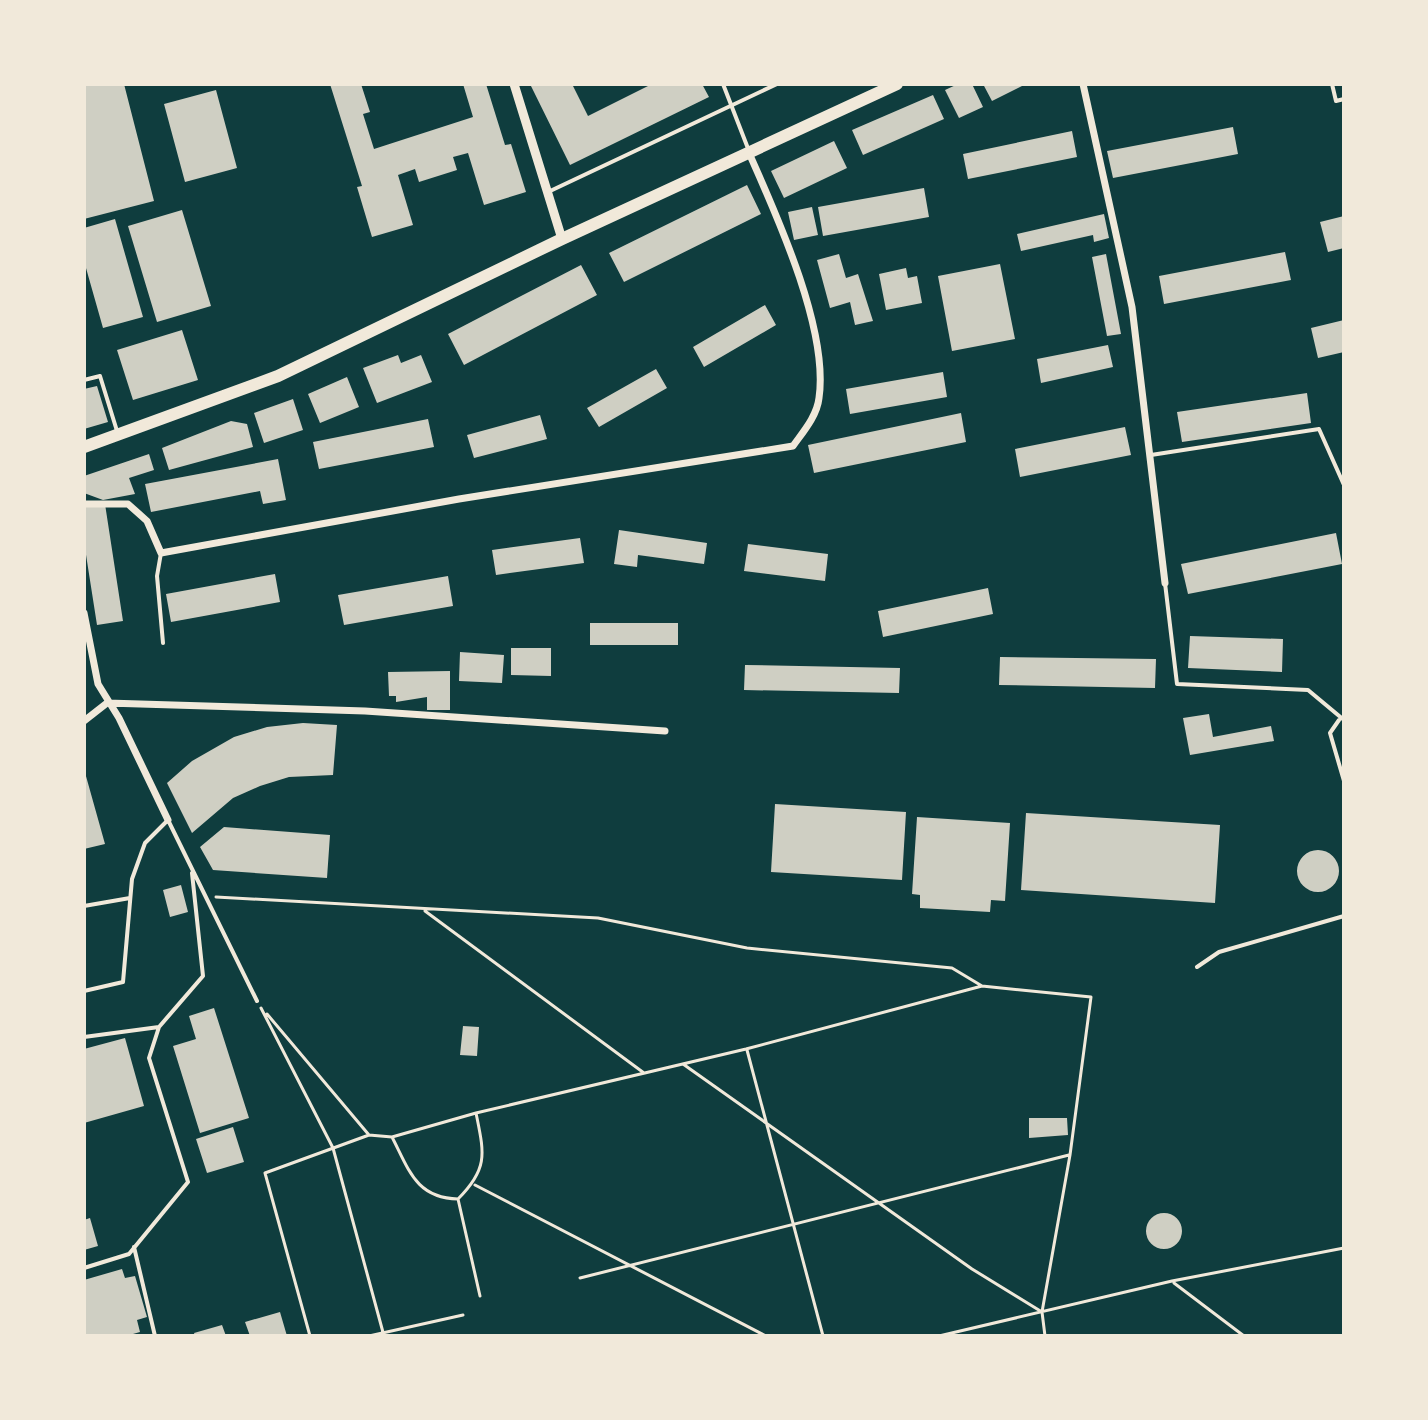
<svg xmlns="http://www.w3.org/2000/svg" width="1428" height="1420" font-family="Commissioner,sans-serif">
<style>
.building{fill:#cfcfc3}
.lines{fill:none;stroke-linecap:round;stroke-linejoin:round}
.path{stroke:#f1e9da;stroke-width:3}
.service{stroke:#f1e9da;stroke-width:4}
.minor{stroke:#f1e9da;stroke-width:7}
.tertiary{stroke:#f1e9da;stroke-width:9}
.primary{stroke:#f1e9da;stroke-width:12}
</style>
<rect width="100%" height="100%" fill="#0f3d3e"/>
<!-- building -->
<path class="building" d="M84 84H124L154 201 84 219Z
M330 84H361L370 112 363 114 374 149 473 117 463 84H486L505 145 511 144 526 192 484 205 468 153 453 157 457 170 419 182 415 169 398 175 413 225 372 237 357 187 362 186Z
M530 84H572L588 116 652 84H702L709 97 570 165Z
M958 84H972L983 107 959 118 945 90Z
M983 84H1026L992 101Z
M216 90 237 168 185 182 164 104Z
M933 95 944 119 863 155 852 130Z
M1233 127 1238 154 1113 178 1107 151Z
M1072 131 1077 157 968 179 963 154Z
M834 141 847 168 784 198 771 171Z
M747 185 761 214 624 282 609 253Z
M924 188 929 217 823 236 818 207Z
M812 207 818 235 794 240 788 212Z
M182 210 211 306 157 322 128 226Z
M1104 214 1109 238 1094 242 1093 235 1021 251 1017 234Z
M1344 216V248L1328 252 1320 222Z
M115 219 143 317 103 328 84 261V228Z
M1285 252 1291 280 1164 304 1159 276Z
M839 254 846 278 858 274 873 321 855 325 850 302 830 308 817 260Z
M1106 254 1121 334 1107 336 1092 257Z
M1000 264 1015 339 952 351 938 276Z
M581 265 597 295 464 365 448 334Z
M906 268 908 278 917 276 922 303 886 310 879 274Z
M765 305 776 325 704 367 693 347Z
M1344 320V352L1318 358 1311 328Z
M182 330 198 380 133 400 117 350Z
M1108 345 1113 367 1041 383 1037 359Z
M398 355 401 363 421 355 432 382 377 403 363 368Z
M656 369 667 388 599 427 587 408Z
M943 372 947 397 850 414 846 389Z
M347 377 359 407 320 423 308 394Z
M97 386 108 422 84 429V389Z
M1307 393 1311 423 1182 442 1177 412Z
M293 399 303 430 264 443 254 413Z
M961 413 966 442 814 473 808 445Z
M540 415 547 439 474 458 467 435Z
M428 419 434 447 319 469 313 442Z
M231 421 247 424 253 447 169 470 162 448Z
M1125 427 1131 455 1020 477 1015 449Z
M149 454 154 470 129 478 135 494 103 500 84 493V476Z
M278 459 286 500 263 504 260 491 151 512 145 484Z
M105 504 123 621 97 625 84 542V507Z
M619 530 707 543 704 564 638 555 637 567 614 564Z
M1336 533 1342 564 1188 594 1181 564Z
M580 538 584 563 496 575 492 550Z
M748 544 828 554 825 581 744 571Z
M275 574 280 602 171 622 166 594Z
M448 576 453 606 344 625 338 595Z
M988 588 993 614 883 637 878 611Z
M590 623H678V645H590Z
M1190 636 1283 639 1282 672 1188 668Z
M511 648H551V676L511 675Z
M460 652 504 655 502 683 459 681Z
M1000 657 1156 659 1155 688 999 685Z
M745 665 900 668 899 693 744 690Z
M450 671V710H427V697L396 702V696H389L388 672Z
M1209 714 1213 737 1271 726 1274 741 1190 755 1183 718Z
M303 723 337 725 333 775 289 777 260 786 233 798 192 833 167 783 192 761 234 737 267 727Z
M84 769 105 844 84 849Z
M775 804 906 812 902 880 771 872Z
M1026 813 1220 825 1215 903 1021 890Z
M917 817 1010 823 1005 901 991 900 990 912 920 908V895L912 894Z
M224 827 330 835 327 878 213 870 200 847Z
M1297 871a21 21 0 1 1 42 0a21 21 0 1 1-42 0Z
M181 885 188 912 170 917 163 890Z
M214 1008 249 1118 200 1133 173 1046 196 1039 189 1016Z
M463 1026 479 1027 477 1056 460 1055Z
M125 1038 144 1106 84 1123V1049Z
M1029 1118H1067L1068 1135 1029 1138Z
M233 1127 244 1162 207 1173 196 1139Z
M1146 1231a18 18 0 1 1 36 0a18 18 0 1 1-36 0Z
M90 1218 98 1246 84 1250V1220Z
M122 1269 125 1278 135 1276 147 1317 137 1320 140 1332 126 1336H84V1280Z
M280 1312 287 1336H250L245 1322Z
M222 1325 226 1336H195L194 1333Z"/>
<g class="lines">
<!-- path -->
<path class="path" d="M216 897 598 918 747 948 952 968 982 986
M425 911 644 1073
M261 1008 333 1148 384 1336
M267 1014 369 1135
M747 1050 823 1336
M683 1064 972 1269 1042 1312
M392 1137 476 1113
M475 1185 766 1336
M580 1278 1069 1155
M1174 1283 1244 1336
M480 1296 458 1199C489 1168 484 1153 476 1113L746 1049 982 986 1091 997 1070 1155 1042 1312 1045 1336
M310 1336 265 1173 369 1135 392 1137C409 1170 416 1198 458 1199
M369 1336 463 1315
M939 1336 1172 1281 1344 1248"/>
<!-- service -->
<path class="service" d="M723 84 749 151
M1332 84 1336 101 1344 99
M548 192 777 84
M84 380 100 376 117 431
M1151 455 1319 429 1344 485
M161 553 157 576 163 643
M1165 583 1177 684 1308 690 1344 720
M1339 720 1330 733 1344 781
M84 906 130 898
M1197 967 1219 952 1344 916
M84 991 123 982 132 879 145 843 168 820 257 1001
M84 1037 159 1027
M134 1247 155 1336
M84 1268 129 1254 188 1182 149 1058 159 1027 203 976 192 873"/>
<!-- minor -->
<path class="minor" d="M1083 84 1132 307 1165 583
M84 504H128L147 521 161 553 459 499 793 446C803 432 817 416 819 398 829 330 777 216 749 153
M84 613 98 684 119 718 168 820
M84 721 107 703 365 711 665 731"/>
<!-- tertiary -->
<path class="tertiary" d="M514 84 562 239"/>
<!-- primary -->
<path class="primary" d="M84 447 278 376 562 239 897 84"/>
</g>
<!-- border -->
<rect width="1428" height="1420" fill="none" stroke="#f1e9da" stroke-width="172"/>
</svg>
